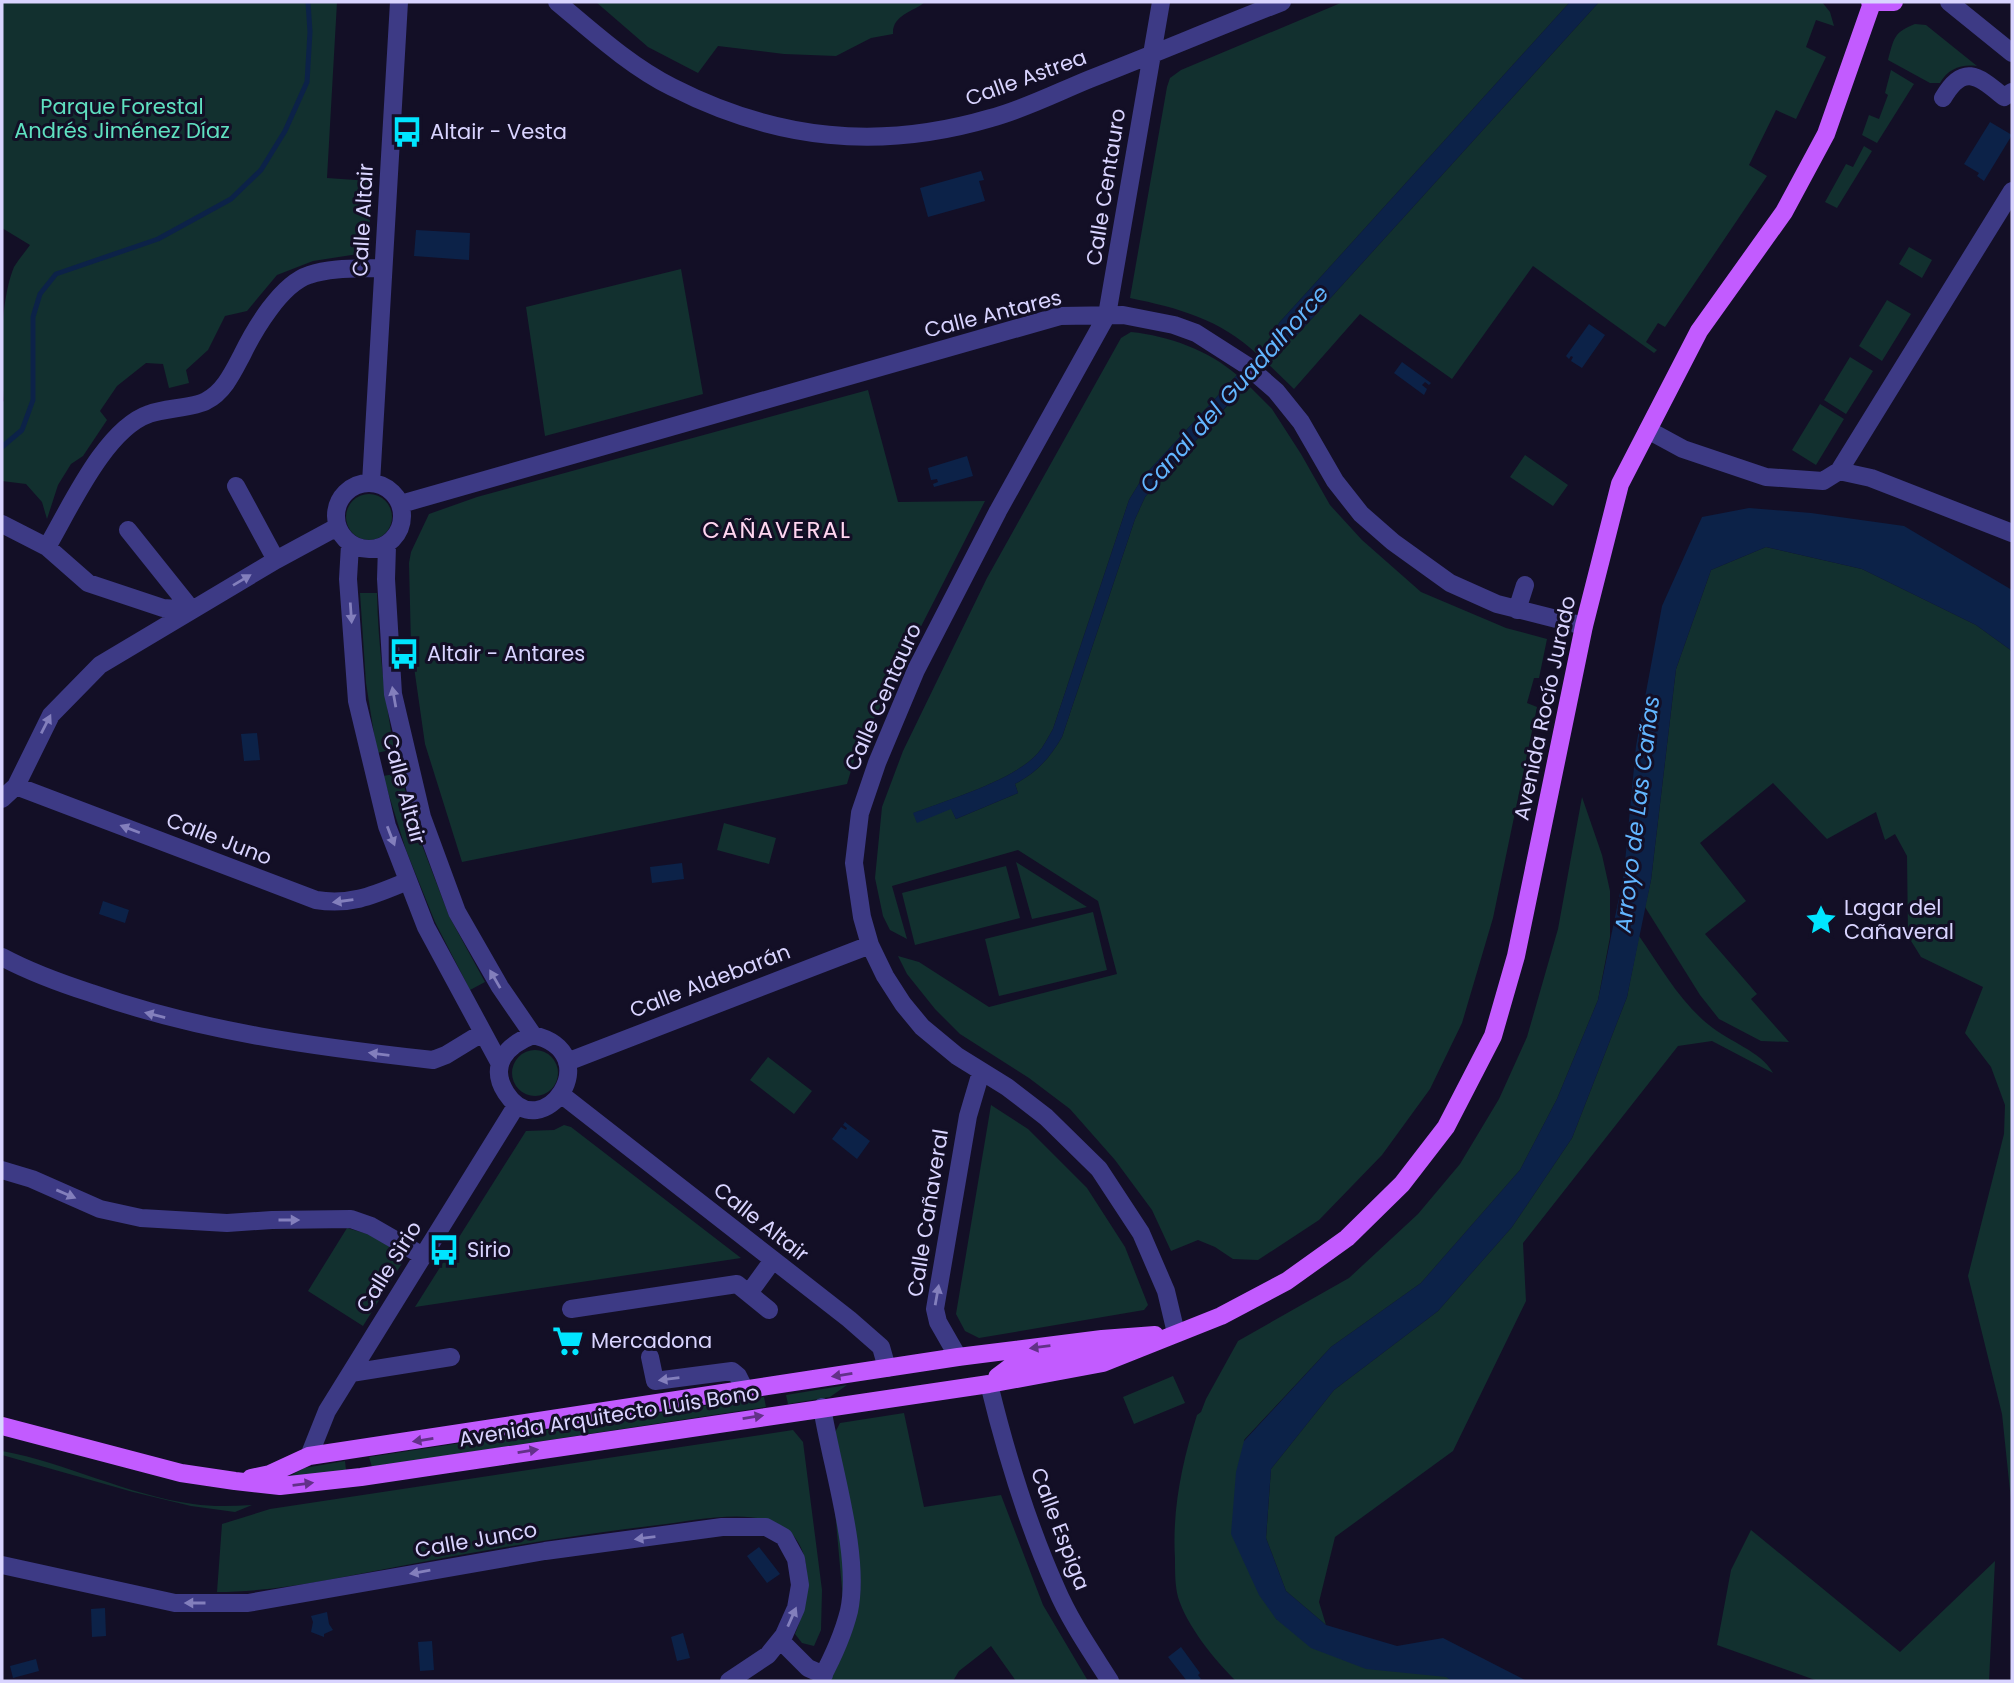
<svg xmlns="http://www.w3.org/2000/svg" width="2014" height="1683" font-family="Poppins,sans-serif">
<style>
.green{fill:#12302f}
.water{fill:#0c2248}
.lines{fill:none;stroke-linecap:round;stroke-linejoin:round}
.stream{stroke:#0c2248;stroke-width:5}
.minor{stroke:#3d3a85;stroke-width:18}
.major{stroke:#c25bff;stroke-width:18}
.oneway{fill:#837fbc}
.oneway2{fill:#623188}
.labels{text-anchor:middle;stroke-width:6;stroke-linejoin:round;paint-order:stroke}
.street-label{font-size:21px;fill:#d9d4ff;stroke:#130f26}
.park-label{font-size:21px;fill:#5fe0c0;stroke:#130f26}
.poi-label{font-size:21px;fill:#d9d4ff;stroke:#130f26;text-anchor:start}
.water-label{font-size:23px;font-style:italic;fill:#62b6ff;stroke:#130f26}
.neighbourhood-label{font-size:23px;letter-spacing:2px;fill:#ffd6f0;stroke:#130f26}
</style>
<rect width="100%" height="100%" fill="#130f26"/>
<!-- green -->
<path class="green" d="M2 2H337L327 178 370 181C370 204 374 235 358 254L313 261 277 275 247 311 225 316 208 350 186 370 189 383 169 388 163 364 146 363 117 386 100 411 107 420 83 456 71 464 58 485 47 519 42 502 26 484 2 481V402L4 401C0 365 0 300 14 267 19 259 25 252 30 245L2 228Z
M596 2H925C913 12 892 15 893 34L871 38 836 56 784 54 718 46 698 73 648 47Z
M1343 2H1570L1279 323 1274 335 1257 354C1220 319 1178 308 1130 298L1167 87 1170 78 1181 70Z
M1599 2H1822L1830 12 1834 26 1816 20 1806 47 1826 57 1796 119 1776 110 1749 165 1767 176 1665 327 1658 323 1646 342 1657 350 1654 353 1533 266 1452 379 1360 314 1294 389 1266 362 1285 341 1296 336Z
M1915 24 1926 25 1977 66C1961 64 1948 69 1940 83H1930L1888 60C1894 38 1894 32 1915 24Z
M1891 70 1914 84 1877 143 1862 135 1869 115 1879 119 1888 95 1885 93Z
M1864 146 1872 151 1837 208 1825 202 1846 164 1853 167Z
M1909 247 1932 260 1922 278 1899 264Z
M681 269 703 394 545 436 526 307Z
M1887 300 1911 314 1882 361 1859 346Z
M1131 332C1169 336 1208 350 1237 375L1143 477 1129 500 1053 729C1048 737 1044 746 1038 753 1015 780 948 800 914 813L917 822 951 808 956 819 1018 793 1015 784C1037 772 1049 759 1062 737L1135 519 1145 497 1247 384 1272 409 1301 454 1330 505 1362 540 1421 592 1506 628 1547 639 1539 678H1534L1527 703 1537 707 1493 918 1462 1023 1430 1089 1382 1155 1319 1220 1258 1260 1233 1259 1215 1247 1198 1240 1171 1251 1152 1210 1115 1160 1070 1109 1029 1078 960 1034 935 1009 907 974 898 956 919 962 989 1007 1117 974 1098 901 1018 850 892 886 907 939 890 930 883 916 875 878 882 807 903 751 987 578 1121 338Z
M1850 357 1873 371 1846 414 1824 400Z
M868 390 898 502 985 501 856 754 847 784 462 862 425 744 411 646 409 563 411 552 429 514 477 497Z
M1820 404 1844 419 1816 465 1792 450Z
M1525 455 1568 485 1553 506 1510 477Z
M346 517a23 23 0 1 1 46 0a23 23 0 1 1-46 0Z
M1766 547 1862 569 1976 625 2012 651V1510L2002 1414 1968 1276 2004 1134 2005 1105 1991 1067 1965 1033 1983 987 1921 957 1908 936 1907 856 1895 834 1885 840 1876 812 1827 839 1773 783 1700 843 1746 901 1705 934 1757 994 1751 999 1789 1042 1761 1041 1719 1019 1700 995 1645 907 1651 880 1676 669 1711 570Z
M360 593H377C378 646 385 697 394 749L377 753 366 683Z
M400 773 422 845 449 916 485 982 470 990 435 922 406 850 383 776Z
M1582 797 1602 855 1610 891V937L1598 1000 1557 1099 1520 1170 1421 1283 1331 1347 1244 1440 1276 1619 1447 1677 1452 1681H1236C1216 1662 1186 1625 1178 1597 1175 1585 1175 1572 1175 1559 1172 1509 1182 1463 1197 1415L1201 1412 1206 1399 1238 1341 1349 1278 1418 1214 1460 1164 1499 1099 1527 1037 1558 929Z
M724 823 776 838 769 864 717 850Z
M1016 862 1087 907 1032 919Z
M1006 866 1020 918 915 945 902 893Z
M1093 912 1107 970 999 996 985 939Z
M1639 936C1660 966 1680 1002 1709 1025 1729 1042 1761 1051 1773 1073L1712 1041 1678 1046 1523 1243 1526 1301 1453 1451 1335 1537 1319 1602 1326 1625 1286 1591 1266 1538 1271 1469 1334 1390 1438 1311 1512 1227 1572 1138 1627 997Z
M512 1073a23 23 0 1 1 46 0a23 23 0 1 1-46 0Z
M768 1057 812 1091 794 1114 750 1080Z
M991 1105 1028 1129 1087 1188 1125 1247 1148 1305 1144 1310 979 1338 965 1331 956 1314Z
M564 1125 571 1127 741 1258 415 1307 526 1131 554 1130Z
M347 1228 371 1235 406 1257 363 1326 308 1291Z
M1173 1376 1185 1403 1134 1424 1123 1397Z
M847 1385 830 1397 788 1404 786 1395Z
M764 1397 766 1407 372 1467 369 1457Z
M904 1413 924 1507 1001 1495 1043 1605 1088 1681H1016L991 1646 959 1671 953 1681H825L846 1633 829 1444 840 1423Z
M793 1430 803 1442 822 1590 821 1630 814 1646 802 1643 795 1634C808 1603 818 1549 783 1527 752 1507 693 1521 658 1525 571 1535 486 1550 401 1566 340 1577 279 1592 217 1592L222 1524 270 1509Z
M2 1451C67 1463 127 1495 193 1504 213 1507 232 1506 252 1505L235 1512 191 1506 133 1492 2 1455Z
M345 1461 346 1470 285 1479 304 1468Z
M1751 1530 1900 1652 1995 1561 1989 1681H1818L1717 1645 1731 1570Z"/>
<!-- water -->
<path class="water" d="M1570 2H1599L1296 336 1285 341 1145 497 1135 519 1062 737C1049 759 1037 772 1015 784L1018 793 956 819 951 809 917 823 913 813C948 800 1015 780 1038 753 1044 746 1048 737 1053 729L1129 500 1143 477 1274 335 1279 323Z
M1990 122 2012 135 1984 181 1977 176 1979 173 1964 164Z
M981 171 984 180 979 181 985 201 928 217 920 188Z
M416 230 470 233 469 260 414 256Z
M1589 324 1605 335 1582 368 1571 361 1573 357 1571 356 1569 359 1566 356Z
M1402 362 1431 383 1429 385 1425 382 1422 385 1427 389 1424 395 1394 373Z
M967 456 973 476 934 487 933 484 938 482 937 479 931 480 928 468Z
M1749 508 1811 513 1904 526 2012 590V651L1976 625 1862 569 1766 547 1711 570 1676 669 1651 880 1627 997 1572 1138 1512 1227 1438 1311 1334 1390 1271 1469 1266 1538 1286 1591 1326 1625 1397 1646 1443 1638 1527 1681H1452L1446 1677 1366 1669 1311 1648 1276 1619 1259 1595 1231 1534 1236 1472 1244 1441 1331 1347 1421 1283 1520 1170 1557 1099 1598 1000 1624 873 1636 746 1662 606 1702 517Z
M257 733 260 760 244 761 241 734Z
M682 863 684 879 652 883 650 867Z
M103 901 129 910 125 923 99 914Z
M845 1122 870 1141 857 1159 832 1139 841 1127 846 1130 847 1128 843 1125Z
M759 1547 780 1574 767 1583 747 1556Z
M105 1608 106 1636 92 1637 91 1609Z
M327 1612 329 1624 333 1630 324 1634V1637L311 1632 313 1622 311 1616Z
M683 1633 690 1658 677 1661 671 1637Z
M432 1641 434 1670 420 1671 418 1642Z
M1181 1647 1200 1673 1198 1675 1201 1679 1198 1681H1187L1168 1657Z
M36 1659 39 1671 13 1678 10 1666Z"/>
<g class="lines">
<!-- stream -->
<path class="stream" d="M2 447 22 430 33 400V317L40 294 56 274 158 239 231 199 261 170 285 131 307 82 310 32 308 2"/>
<!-- minor -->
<path class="minor" d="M557 2C593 32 630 66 672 87 776 140 879 151 991 118 1025 109 1058 92 1090 79 1154 54 1218 27 1282 2
M1161 2 1107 315 998 511 916 670 877 763 860 813 854 863 862 917 870 945 885 976 903 1004 922 1027 957 1056 1007 1087 1046 1117 1099 1169 1141 1233 1166 1291 1176 1333
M1949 2 2012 53
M1943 98C1964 62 1979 77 2004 97L2012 92
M1648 430 1683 449 1766 477 1823 481 1839 471 2012 191
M1839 471 1871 478 2012 533
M336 516a33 33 0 1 1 66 0a33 33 0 1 1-66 0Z
M371 483 399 2
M236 486 276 560
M401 504 1060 316 1123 315 1174 325 1196 333 1246 365 1276 391 1301 422 1335 481 1361 514 1393 542 1450 583 1497 604 1584 626
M2 524 47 547 88 583 163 608 192 610
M128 530 192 610
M350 545 348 579 357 701 387 826 426 927 500 1064
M387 546 386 579 393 694 422 817 457 912 500 987 533 1035
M47 547C70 508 105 429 149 414 164 408 194 408 206 401 224 392 233 372 242 355 254 330 281 284 309 275 332 267 359 269 383 268
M1517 610 1525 585
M16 786 316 900C352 906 376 894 408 881
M2 799 16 786 51 715 100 665 276 560 337 527
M2 957C30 972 60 983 91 993 202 1032 316 1047 433 1060L446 1055 482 1033
M533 1035C610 1053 542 1149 506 1093 488 1065 507 1045 533 1035Z
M567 1062 870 945
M562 1095 849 1319 881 1347 887 1368
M2 1170 32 1179 100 1209 141 1218 227 1223 272 1220 351 1219 371 1226 423 1256
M749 1293 773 1260
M571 1309 737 1284 769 1310
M650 1357 655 1381 732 1371 738 1376 745 1390
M958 1357 938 1322 935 1309 968 1116 981 1072
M351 1373 451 1357
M989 1384C1006 1454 1027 1523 1056 1588 1070 1621 1091 1651 1110 1681
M309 1456 327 1411 516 1106
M2 1565 175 1603H248L545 1551 722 1527H766L784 1537 796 1559 800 1585 796 1608 784 1635 768 1655 729 1681
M780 1640 808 1668 824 1675
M820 1681C832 1659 843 1635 849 1611 861 1555 831 1465 822 1407"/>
<!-- major -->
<path class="major" d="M1870 2H1894
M997 1377 1009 1368 1111 1349 1120 1344
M2 1426 181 1473 235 1481 280 1486 361 1477 989 1384 1103 1363 1221 1316 1287 1281 1347 1238 1402 1184 1446 1127 1493 1036 1516 956 1584 626 1620 484 1699 331 1784 212 1826 134 1872 3
M251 1478 270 1474 309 1456 958 1357 1102 1339 1155 1335"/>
</g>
<!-- one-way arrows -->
<defs><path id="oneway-solid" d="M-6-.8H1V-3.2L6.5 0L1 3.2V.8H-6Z" transform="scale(1.75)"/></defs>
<g class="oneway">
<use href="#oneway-solid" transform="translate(242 580) rotate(-31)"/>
<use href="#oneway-solid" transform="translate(351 613) rotate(86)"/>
<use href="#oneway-solid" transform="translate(394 697) rotate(-100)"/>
<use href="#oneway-solid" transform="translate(46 724) rotate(-63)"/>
<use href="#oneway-solid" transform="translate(130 829) rotate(-159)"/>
<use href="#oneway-solid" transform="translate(391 836) rotate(69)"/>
<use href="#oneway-solid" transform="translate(343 901) rotate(172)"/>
<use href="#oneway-solid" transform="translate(495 979) rotate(-120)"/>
<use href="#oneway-solid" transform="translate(155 1015) rotate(-166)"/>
<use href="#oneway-solid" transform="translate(379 1054) rotate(-173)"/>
<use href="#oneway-solid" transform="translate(66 1194) rotate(23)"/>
<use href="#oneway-solid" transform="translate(289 1220)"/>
<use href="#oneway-solid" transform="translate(937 1295) rotate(-80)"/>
<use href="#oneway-solid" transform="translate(669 1379) rotate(173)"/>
<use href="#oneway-solid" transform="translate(645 1538) rotate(173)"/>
<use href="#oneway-solid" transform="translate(420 1572) rotate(170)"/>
<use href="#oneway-solid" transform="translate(195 1603) rotate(180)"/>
<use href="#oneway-solid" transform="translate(792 1617) rotate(-66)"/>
</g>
<g class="oneway2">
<use href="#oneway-solid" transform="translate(1040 1347) rotate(173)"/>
<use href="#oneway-solid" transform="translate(842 1375) rotate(171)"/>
<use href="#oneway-solid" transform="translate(753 1417) rotate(-9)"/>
<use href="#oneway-solid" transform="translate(423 1440) rotate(171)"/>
<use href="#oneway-solid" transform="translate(528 1451) rotate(-9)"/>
<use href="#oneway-solid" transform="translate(303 1484) rotate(-7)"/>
</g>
<!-- icons -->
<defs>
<symbol id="bus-bare" viewBox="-9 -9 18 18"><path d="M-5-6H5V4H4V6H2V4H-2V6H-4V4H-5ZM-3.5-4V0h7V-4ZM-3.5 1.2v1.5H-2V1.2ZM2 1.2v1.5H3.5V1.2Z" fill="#00e5ff" stroke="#130f26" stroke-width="2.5" paint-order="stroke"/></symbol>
<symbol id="sight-bare" viewBox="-9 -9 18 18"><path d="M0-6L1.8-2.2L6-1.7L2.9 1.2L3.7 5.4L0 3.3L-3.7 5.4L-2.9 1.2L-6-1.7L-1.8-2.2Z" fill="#00e5ff" stroke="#130f26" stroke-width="2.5" paint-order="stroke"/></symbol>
<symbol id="supermarket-bare" viewBox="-9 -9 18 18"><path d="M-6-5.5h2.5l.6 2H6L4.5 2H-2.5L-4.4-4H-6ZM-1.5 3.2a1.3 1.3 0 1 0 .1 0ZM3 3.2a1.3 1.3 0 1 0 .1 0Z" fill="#00e5ff" stroke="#130f26" stroke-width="2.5" paint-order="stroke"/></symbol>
</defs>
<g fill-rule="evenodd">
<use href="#bus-bare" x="385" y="110" width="44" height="44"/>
<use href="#bus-bare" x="382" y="632" width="44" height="44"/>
<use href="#sight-bare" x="1799" y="898" width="44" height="44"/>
<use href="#bus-bare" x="422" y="1228" width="44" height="44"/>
<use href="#supermarket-bare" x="546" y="1319" width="44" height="44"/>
</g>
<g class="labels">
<!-- street labels -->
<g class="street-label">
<text transform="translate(1026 78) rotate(-20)" y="7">Calle Astrea</text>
<text transform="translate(1106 187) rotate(-81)" y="7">Calle Centauro</text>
<text transform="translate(363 220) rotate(-87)" y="7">Calle Altair</text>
<text transform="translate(993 314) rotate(-14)" y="7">Calle Antares</text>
<text transform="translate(883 697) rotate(-66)" y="7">Calle Centauro</text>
<text transform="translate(1545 708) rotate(-78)" y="7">Avenida Rocío Jurado</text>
<text transform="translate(404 789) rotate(75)" y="7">Calle Altair</text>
<text transform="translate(219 839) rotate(21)" y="7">Calle Juno</text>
<text transform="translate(710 981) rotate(-21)" y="7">Calle Aldebarán</text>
<text transform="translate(928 1213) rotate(-81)" y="7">Calle Cañaveral</text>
<text transform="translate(761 1222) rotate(38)" y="7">Calle Altair</text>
<text transform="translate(389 1267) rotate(-58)" y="7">Calle Sirio</text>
<text transform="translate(609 1416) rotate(-9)" y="7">Avenida Arquitecto Luis Bono</text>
<text transform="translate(1060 1529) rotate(69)" y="7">Calle Espiga</text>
<text transform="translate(476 1540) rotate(-10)" y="7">Calle Junco</text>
</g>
<!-- park labels -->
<g class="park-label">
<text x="122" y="114">Parque Forestal<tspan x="122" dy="24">Andrés Jiménez Díaz</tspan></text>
</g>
<!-- poi labels -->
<g class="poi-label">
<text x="430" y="139">Altair - Vesta</text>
<text x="427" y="661">Altair - Antares</text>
<text x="1844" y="915">Lagar del<tspan x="1844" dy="24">Cañaveral</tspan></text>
<text x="467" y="1257">Sirio</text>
<text x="591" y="1348">Mercadona</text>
</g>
<!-- water labels -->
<g class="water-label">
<text transform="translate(1234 389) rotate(-48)" y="8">Canal del Guadalhorce</text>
<text transform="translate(1637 814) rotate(-83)" y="8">Arroyo de Las Cañas</text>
</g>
<!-- neighbourhood labels -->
<g class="neighbourhood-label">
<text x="777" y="538">CAÑAVERAL</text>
</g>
</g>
<!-- border -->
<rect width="2014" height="1683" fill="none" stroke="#d9d4ff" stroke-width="7"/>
</svg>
